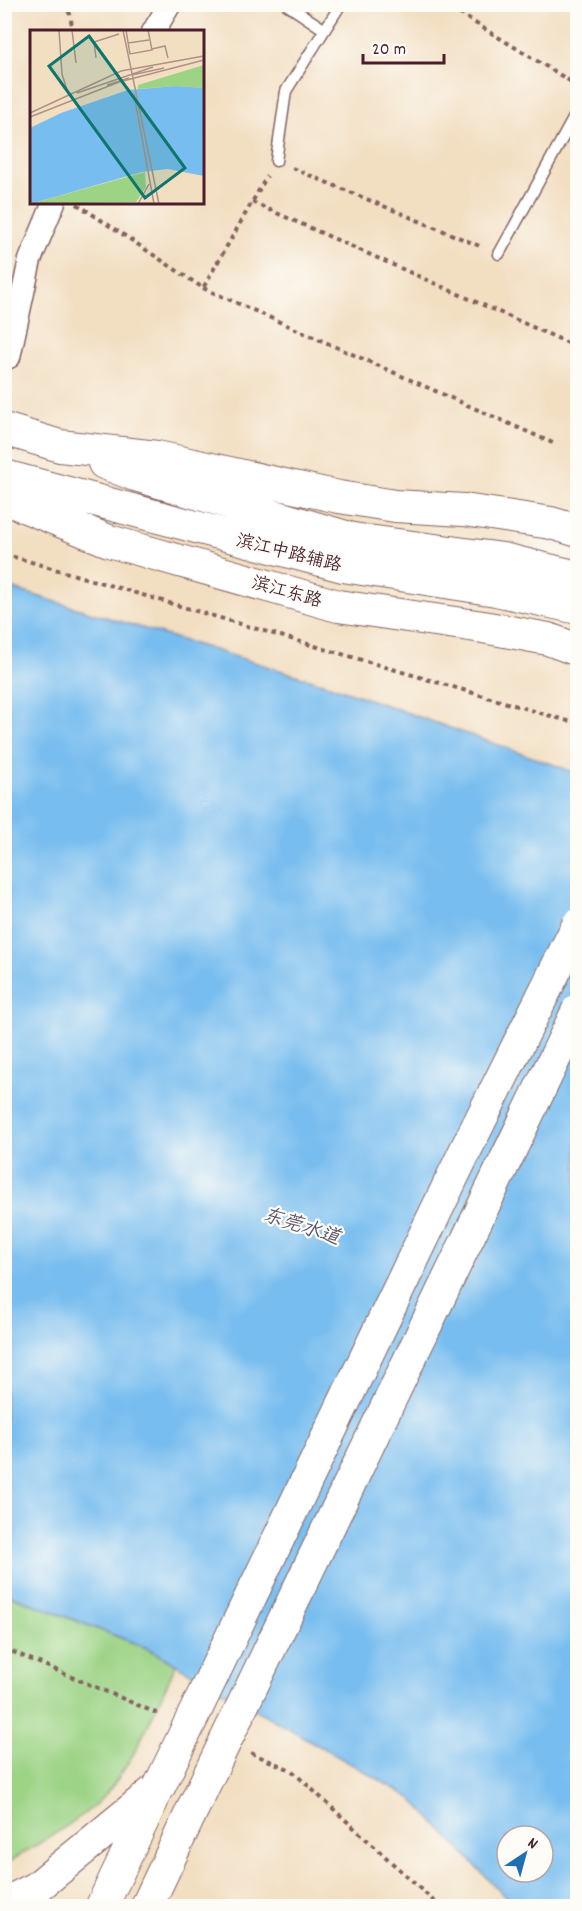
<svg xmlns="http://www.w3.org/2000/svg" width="582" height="1911" font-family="Dekko,'LXGW WenKai TC',sans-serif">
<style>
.green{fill:#9cd385;stroke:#737958;stroke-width:1.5}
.water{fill:#78bdef;stroke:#616e8d;stroke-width:1.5;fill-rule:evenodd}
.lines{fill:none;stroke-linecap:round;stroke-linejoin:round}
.lane-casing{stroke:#856260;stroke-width:13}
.street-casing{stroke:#856260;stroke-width:25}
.secondary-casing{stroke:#856260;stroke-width:34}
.path{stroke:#856260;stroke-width:4;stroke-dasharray:4.5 4.5;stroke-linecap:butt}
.lane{stroke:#fff;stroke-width:10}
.street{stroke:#fff;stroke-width:22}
.secondary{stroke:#fff;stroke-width:32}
.secondary-bridge-casing{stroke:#856260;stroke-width:34;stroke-linecap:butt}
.secondary-bridge{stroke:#fff;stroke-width:32}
.labels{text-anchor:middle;stroke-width:4.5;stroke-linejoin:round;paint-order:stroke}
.street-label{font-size:18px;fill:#4a1f2b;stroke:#fdfcf7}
.water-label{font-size:20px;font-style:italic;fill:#5a5670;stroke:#fdfcf7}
.inset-road{fill:none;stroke:#af9285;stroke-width:1.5}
.view{fill:#0f766e;fill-opacity:0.15;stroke:#0f766e;stroke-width:3}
.inset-edge{fill:none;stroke:#4a1f2b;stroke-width:3}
</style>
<rect width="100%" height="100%" fill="#fdfcf7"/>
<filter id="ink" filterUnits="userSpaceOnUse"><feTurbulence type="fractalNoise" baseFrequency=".0167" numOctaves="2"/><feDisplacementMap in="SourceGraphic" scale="12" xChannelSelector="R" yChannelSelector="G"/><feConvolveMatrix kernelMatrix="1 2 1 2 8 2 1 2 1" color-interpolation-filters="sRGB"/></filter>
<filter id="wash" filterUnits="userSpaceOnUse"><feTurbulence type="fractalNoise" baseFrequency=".008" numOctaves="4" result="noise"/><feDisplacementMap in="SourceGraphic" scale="24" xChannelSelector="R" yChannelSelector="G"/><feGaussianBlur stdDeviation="1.35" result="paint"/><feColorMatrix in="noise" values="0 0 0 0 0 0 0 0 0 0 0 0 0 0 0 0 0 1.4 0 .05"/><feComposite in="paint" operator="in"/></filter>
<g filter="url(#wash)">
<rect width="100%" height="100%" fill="#f2dec1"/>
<!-- green -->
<path class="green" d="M4 1593 147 1648 176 1665C155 1708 132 1771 96 1804 69 1828 34 1845 5 1865Z"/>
<!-- water -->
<path class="water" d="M4 586 332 686 577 773V1906H514L411 1798 147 1648 5 1593ZM507 1836H543V1872H507Z"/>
</g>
<g filter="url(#ink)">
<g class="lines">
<defs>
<path id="lane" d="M286 4 325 30
M276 161 286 91 341 4
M499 254 578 110"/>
<path id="street" d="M153 32 170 4
M9 357 30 260 54 202"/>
<path id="secondary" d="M4 429 60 446 157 457 339 497 395 506 464 510 551 523 578 531
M104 463 135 475 353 539 503 559 578 577
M4 476 343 566 496 590 578 608
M4 498 109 541 338 606 483 627 548 639 578 650
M4 1904 36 1888 159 1787
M102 1906 153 1799
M147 1906 195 1804"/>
</defs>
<!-- lane casing -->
<use href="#lane" class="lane-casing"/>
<!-- street casing -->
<use href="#street" class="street-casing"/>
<!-- secondary casing -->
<use href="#secondary" class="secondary-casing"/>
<!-- path -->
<path class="path" d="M63 4 70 14 73 32
M444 4 578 86
M292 168 482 247
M252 202 575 346
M77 204 203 288 267 176
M203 288 555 444
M4 554 578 724
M4 1648 161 1715
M251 1753 291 1770 439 1906"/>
<!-- lane -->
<use href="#lane" class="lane"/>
<!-- street -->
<use href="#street" class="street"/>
<!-- secondary -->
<use href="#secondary" class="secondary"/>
<defs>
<path id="secondary-bridge" d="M159 1787 466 1149 578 925
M195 1804 578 1010"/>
</defs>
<!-- secondary-bridge casing -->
<use href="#secondary-bridge" class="secondary-bridge-casing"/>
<!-- secondary-bridge -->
<use href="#secondary-bridge" class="secondary-bridge"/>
</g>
</g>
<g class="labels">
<!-- street labels -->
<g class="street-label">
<text transform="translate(289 552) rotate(14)" y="6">滨江中路辅路</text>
<text transform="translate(287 591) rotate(16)" y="6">滨江东路</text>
</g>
<!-- water labels -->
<g class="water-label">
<text transform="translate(302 1225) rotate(18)" y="7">东莞水道</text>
</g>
</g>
<!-- overview -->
<g transform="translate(30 30)">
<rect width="174" height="174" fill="#f2dec1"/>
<path d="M174 35V58L146 56 108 59V55ZM115 142 116 157 106 172 0 174Z" fill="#9cd385"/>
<path d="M146 56 174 58V146L138 139 112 142 0 174V98L31 83 98 60Z" fill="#78bdef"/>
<path class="inset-road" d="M29 0 32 44 37 60M42 0 46 33M93 0 129 174M96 0 100 24 122 20 118 0M98 13 119 10M122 19 135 16 138 28M66 28 64 12 89 4M102 45 134 38M77 55 99 48M47 63 123 37M104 64 124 174M0 83 91 41 174 26M0 87 89 52 174 30M108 174 119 154"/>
<path class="view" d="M59 6 155 138 115 168 19 36Z"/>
<rect width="174" height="174" class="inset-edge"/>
</g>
<!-- margin -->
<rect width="582" height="1911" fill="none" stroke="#fdfcf7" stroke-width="24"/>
<!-- north arrow -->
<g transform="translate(525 1854) rotate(36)"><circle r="28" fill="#fdfcf7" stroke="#b5a4a5" stroke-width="1.5"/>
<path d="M0-4.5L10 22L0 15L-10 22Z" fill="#1f6fb2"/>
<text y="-9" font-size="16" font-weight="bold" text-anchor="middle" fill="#4a1f2b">N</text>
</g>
<!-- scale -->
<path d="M363 54v9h81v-9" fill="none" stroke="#4a1f2b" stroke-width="3"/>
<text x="372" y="54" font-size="18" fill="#4a1f2b" stroke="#fdfcf7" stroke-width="4.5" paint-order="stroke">20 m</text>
</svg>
